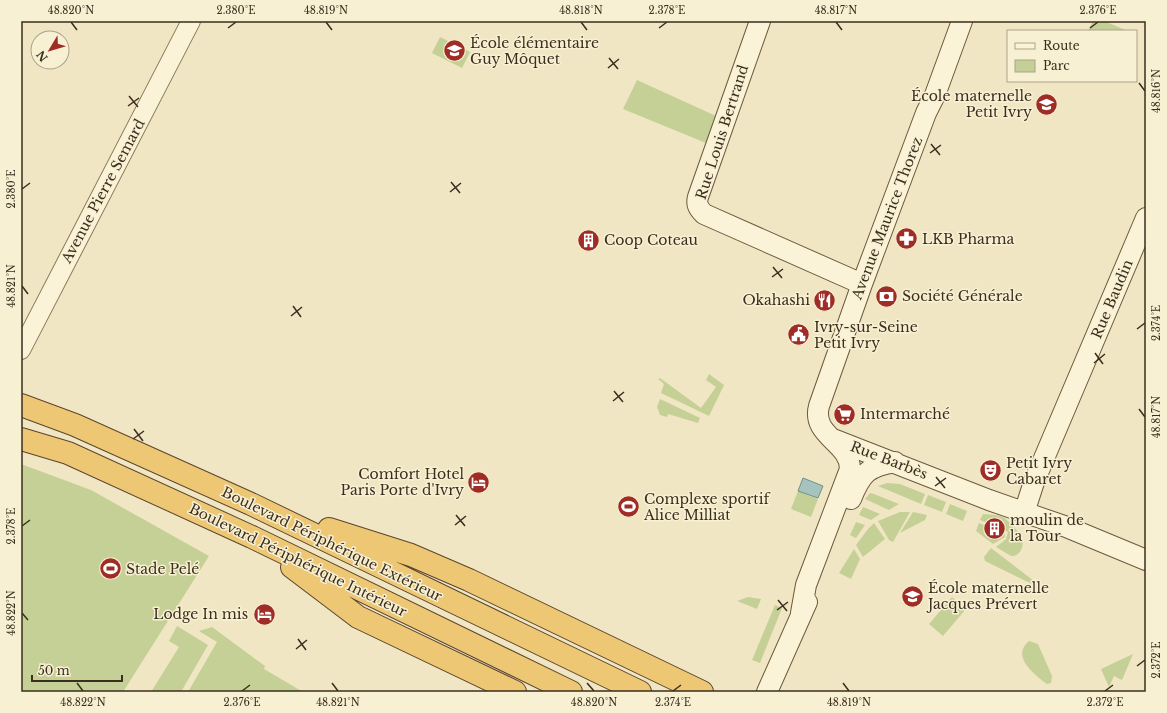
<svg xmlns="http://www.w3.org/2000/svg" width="1167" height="713" font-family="'Libre Baskerville',serif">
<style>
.green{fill:#c5d096}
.water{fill:#a6c3bd;stroke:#6c928c}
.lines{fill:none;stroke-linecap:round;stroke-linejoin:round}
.tertiary-casing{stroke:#8c7859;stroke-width:20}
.secondary-casing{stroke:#6e593c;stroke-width:22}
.trunk-casing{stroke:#5a452d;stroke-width:24}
.tertiary{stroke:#fbf3d7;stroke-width:18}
.secondary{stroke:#fbf3d7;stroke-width:20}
.trunk{stroke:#edc774;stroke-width:22}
.ticks{fill:none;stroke:#3b2e1e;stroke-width:1.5}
.labels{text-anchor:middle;stroke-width:3;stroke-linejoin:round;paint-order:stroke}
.poi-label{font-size:14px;fill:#3b2e1e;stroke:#f8f0d3;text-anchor:start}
.street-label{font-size:14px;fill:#3b2e1e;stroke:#f8f0d3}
.neatline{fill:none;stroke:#3b2e1e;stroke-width:1.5}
.ticks-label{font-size:10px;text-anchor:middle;fill:#3b2e1e}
</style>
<rect width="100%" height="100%" fill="#f1e6c3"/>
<!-- green -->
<path class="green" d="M1093 21H1104L1128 31H1088Z
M440 37 470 52 462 68 432 53Z
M637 80 716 116 706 143 623 109Z
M709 374 724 385 709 416 661 393 664 384 658 379 660 378 701 408 716 387 706 380Z
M660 399 700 418 698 423 668 414 667 417 660 415 657 407Z
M21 464 91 490 209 556 123 692H21Z
M887 483 900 484 925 494 921 504 878 486Z
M798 491 818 499 811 517 791 509Z
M870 493 874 494 899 504 889 510 865 499Z
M928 495 946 502 942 512 924 505Z
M950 504 967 511 963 521 946 514Z
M863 507 880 514 871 520 859 515Z
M900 512H910L893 542 889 540 878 521Z
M913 512 927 515 925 520 900 533Z
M983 514C990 515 1002 514 1007 520 1011 525 1028 537 1021 550 1019 554 1016 556 1011 556L996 547 1006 539 1008 532 1002 529C1002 523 998 520 993 520L987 523 980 520Z
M856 522 865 525 856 538 850 535Z
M874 523 885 539 863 557 856 545 868 529Z
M979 523 986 526 987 532 991 536H997L1001 531 1005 533V537L993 544 976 531Z
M991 548 1034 581 1032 584 985 561 984 557Z
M854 549 860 559 851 579 839 573Z
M748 597 761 599 757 609 737 601Z
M952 597 966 609 943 636 929 624Z
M775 605 782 608 760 663 752 660Z
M177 626 208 645 181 692H151L179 647 169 641Z
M212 627 265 666 264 669 303 692H188L217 642 199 631Z
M1029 641 1038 644 1052 676 1051 683 1047 684 1044 682C1033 673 1011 656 1029 641Z
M1133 654 1122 680 1114 676 1109 687 1101 669Z"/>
<!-- water -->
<path class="water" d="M803 478 823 486 818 498 798 491Z"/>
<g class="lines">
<defs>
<path id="tertiary" d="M21 350 191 21"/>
<path id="secondary" d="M760 21 698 197C696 204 698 208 704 214L862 284
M833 439 989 500 1064 526 1146 560
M851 499C861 474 868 466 895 462
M1024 513 1034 482 1146 218
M801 613 806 585 850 469C850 442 811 436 819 406L862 284 926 113 935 95 962 21
M767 692 807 602"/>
<path id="trunk" d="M21 405 75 425 251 504 640 692
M21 439 68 453 252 537 571 692
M329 529 411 555 469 580 702 692
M292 567 358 617 515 692"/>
</defs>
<!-- tertiary casing -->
<use href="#tertiary" class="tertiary-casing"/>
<!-- secondary casing -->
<use href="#secondary" class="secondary-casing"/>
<!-- trunk casing -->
<use href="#trunk" class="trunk-casing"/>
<!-- tertiary -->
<use href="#tertiary" class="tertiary"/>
<!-- secondary -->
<use href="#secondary" class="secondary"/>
<!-- trunk -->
<use href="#trunk" class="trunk"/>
</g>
<!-- ticks -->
<path class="ticks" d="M71 22 77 30M326 22 332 30M581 22 587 30M836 22 842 30M228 28 236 22M659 28 667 22M1090 28 1098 22M609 58 618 69M608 68 619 59M1139 83 1145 91M129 96 138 107M128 106 139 98M931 144 940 155M930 153 941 145M451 182 460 193M22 189 30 183M450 192 461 183M773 267 782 278M772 277 783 269M22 286 28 294M293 306 301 317M291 316 302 307M1137 329 1145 323M1095 353 1103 364M1094 363 1105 354M614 391 623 402M613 401 624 392M1139 409 1145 417M134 429 143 441M133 439 144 431M936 477 945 488M935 486 946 478M456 515 465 526M455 525 466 516M22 526 30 520M778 600 787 611M777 610 788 602M22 613 28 620M298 639 306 650M296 649 307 640M1137 666 1145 660M77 683 83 691M332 683 338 691M587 683 594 691M843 683 849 691M242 691 250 685M673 691 681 685M1105 691 1113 685"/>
<!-- icons -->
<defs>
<symbol id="school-disc" viewBox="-11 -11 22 22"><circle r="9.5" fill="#9f2d25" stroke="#f8f0d3"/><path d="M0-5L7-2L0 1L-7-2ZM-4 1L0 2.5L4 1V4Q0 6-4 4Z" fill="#fff"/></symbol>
<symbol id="pharmacy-disc" viewBox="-11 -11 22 22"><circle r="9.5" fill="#9f2d25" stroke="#f8f0d3"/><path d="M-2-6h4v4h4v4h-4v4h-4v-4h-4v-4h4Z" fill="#fff"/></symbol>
<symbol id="building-disc" viewBox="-11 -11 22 22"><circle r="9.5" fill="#9f2d25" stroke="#f8f0d3"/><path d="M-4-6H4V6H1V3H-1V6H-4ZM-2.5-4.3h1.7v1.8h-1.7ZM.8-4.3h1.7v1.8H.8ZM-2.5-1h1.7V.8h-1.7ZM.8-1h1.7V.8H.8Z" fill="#fff"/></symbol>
<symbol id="bank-disc" viewBox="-11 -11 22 22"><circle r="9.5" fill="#9f2d25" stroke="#f8f0d3"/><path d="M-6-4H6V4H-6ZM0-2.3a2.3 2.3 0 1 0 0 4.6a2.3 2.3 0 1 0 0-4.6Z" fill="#fff"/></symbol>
<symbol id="restaurant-disc" viewBox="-11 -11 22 22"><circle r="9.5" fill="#9f2d25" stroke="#f8f0d3"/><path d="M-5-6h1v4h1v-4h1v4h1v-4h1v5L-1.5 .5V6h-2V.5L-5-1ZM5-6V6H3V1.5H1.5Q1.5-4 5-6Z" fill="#fff"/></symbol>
<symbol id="civic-disc" viewBox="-11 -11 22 22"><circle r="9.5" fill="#9f2d25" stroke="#f8f0d3"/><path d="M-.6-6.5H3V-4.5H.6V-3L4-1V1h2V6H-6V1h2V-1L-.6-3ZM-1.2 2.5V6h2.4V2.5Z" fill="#fff"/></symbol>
<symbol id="supermarket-disc" viewBox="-11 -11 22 22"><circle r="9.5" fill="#9f2d25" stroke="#f8f0d3"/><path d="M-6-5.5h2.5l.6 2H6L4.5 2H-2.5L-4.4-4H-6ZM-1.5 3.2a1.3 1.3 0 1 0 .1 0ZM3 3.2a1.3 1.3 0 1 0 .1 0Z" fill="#fff"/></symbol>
<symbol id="theatre-disc" viewBox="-11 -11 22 22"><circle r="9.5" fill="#9f2d25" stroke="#f8f0d3"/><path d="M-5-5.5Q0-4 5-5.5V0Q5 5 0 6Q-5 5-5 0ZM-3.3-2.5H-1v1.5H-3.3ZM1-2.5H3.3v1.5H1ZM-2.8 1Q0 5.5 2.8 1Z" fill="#fff"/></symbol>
<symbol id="hotel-disc" viewBox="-11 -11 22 22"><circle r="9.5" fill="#9f2d25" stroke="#f8f0d3"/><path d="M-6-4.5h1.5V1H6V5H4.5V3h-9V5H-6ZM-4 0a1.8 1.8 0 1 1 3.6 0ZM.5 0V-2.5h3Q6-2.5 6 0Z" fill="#fff"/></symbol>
<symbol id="stadium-disc" viewBox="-11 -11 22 22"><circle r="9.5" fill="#9f2d25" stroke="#f8f0d3"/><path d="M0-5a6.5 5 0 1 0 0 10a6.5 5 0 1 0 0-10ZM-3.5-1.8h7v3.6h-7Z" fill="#fff"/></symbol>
</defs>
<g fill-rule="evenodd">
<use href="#school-disc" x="442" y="38" width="25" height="25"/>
<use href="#school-disc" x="1034" y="92" width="25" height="25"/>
<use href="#pharmacy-disc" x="894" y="226" width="25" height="25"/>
<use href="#building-disc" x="576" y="228" width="25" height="25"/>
<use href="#bank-disc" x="874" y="284" width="25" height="25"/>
<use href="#restaurant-disc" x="812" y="288" width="25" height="25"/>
<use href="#civic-disc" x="786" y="322" width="25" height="25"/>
<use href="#supermarket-disc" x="832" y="402" width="25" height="25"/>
<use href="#theatre-disc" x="978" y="458" width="25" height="25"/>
<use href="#hotel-disc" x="466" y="470" width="25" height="25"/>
<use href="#stadium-disc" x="616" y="494" width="25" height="25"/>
<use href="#building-disc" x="982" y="516" width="25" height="25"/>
<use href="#stadium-disc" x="98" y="556" width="25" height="25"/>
<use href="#school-disc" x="900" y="584" width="25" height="25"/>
<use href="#hotel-disc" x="252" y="602" width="25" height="25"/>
</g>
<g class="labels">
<!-- poi labels -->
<g class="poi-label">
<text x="470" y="48">École élémentaire<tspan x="470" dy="16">Guy Môquet</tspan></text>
<text x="1032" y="101" text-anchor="end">École maternelle<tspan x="1032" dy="16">Petit Ivry</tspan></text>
<text x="922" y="244">LKB Pharma</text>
<text x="604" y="245">Coop Coteau</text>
<text x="902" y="301">Société Générale</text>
<text x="810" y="305" text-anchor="end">Okahashi</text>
<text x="814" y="332">Ivry-sur-Seine<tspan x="814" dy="16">Petit Ivry</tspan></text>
<text x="860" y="419">Intermarché</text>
<text x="1006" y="468">Petit Ivry<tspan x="1006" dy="16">Cabaret</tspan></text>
<text x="464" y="479" text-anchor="end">Comfort Hotel<tspan x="464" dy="16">Paris Porte d'Ivry</tspan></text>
<text x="644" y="504">Complexe sportif<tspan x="644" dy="16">Alice Milliat</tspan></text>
<text x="1010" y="525">moulin de<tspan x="1010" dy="16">la Tour</tspan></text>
<text x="126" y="574">Stade Pelé</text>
<text x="928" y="593">École maternelle<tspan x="928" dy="16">Jacques Prévert</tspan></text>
<text x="248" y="619" text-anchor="end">Lodge In mis</text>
</g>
<!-- street labels -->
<g class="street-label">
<text transform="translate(722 132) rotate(-72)" y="5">Rue Louis Bertrand</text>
<text transform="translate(103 191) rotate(-62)" y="5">Avenue Pierre Semard</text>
<text transform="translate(887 218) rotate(-69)" y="5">Avenue Maurice Thorez</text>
<text transform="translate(1112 299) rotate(-67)" y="5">Rue Baudin</text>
<text transform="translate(889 460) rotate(21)" y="5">Rue Barbès</text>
<text transform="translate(332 544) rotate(26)" y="5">Boulevard Périphérique Extérieur</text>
<text transform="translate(298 560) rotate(26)" y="5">Boulevard Périphérique Intérieur</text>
</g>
</g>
<!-- border -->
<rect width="1167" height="713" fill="none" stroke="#f8f0d3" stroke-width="44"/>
<!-- legend -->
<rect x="1007" y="30" width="130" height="52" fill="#f8f0d3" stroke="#aca28b"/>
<rect x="1015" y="43" width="20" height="6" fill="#fbf3d7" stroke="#aca28b"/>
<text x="1043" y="50" font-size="12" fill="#3b2e1e">Route</text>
<rect x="1015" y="60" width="20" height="12" fill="#c5d096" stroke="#aca28b"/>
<text x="1043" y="70" font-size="12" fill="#3b2e1e">Parc</text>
<!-- north arrow -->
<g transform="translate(50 50) rotate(232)"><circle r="19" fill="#f8f0d3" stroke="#aca28b"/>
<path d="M0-3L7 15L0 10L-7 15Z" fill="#9f2d25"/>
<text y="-6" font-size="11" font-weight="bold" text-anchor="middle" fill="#3b2e1e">N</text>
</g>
<!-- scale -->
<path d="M32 675v6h90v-6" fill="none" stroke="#3b2e1e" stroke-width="2"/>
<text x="38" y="675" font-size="12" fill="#3b2e1e" stroke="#f8f0d3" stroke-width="3" paint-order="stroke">50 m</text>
<rect x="22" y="22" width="1123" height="669" class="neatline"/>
<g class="ticks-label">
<text x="71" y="14">48.820°N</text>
<text x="236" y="14">2.380°E</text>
<text x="326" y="14">48.819°N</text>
<text x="581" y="14">48.818°N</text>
<text x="667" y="14">2.378°E</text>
<text x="836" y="14">48.817°N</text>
<text x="1098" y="14">2.376°E</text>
<text transform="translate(1156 91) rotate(-90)" y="4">48.816°N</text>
<text transform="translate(11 189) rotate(-90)" y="4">2.380°E</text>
<text transform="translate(11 286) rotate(-90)" y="4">48.821°N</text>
<text transform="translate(1156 323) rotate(-90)" y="4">2.374°E</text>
<text transform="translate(1156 417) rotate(-90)" y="4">48.817°N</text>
<text transform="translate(11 526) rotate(-90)" y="4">2.378°E</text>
<text transform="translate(11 613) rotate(-90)" y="4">48.822°N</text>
<text transform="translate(1156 660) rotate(-90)" y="4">2.372°E</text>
<text x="83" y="706">48.822°N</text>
<text x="242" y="706">2.376°E</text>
<text x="338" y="706">48.821°N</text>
<text x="594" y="706">48.820°N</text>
<text x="673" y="706">2.374°E</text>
<text x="849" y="706">48.819°N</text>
<text x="1105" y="706">2.372°E</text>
</g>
</svg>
